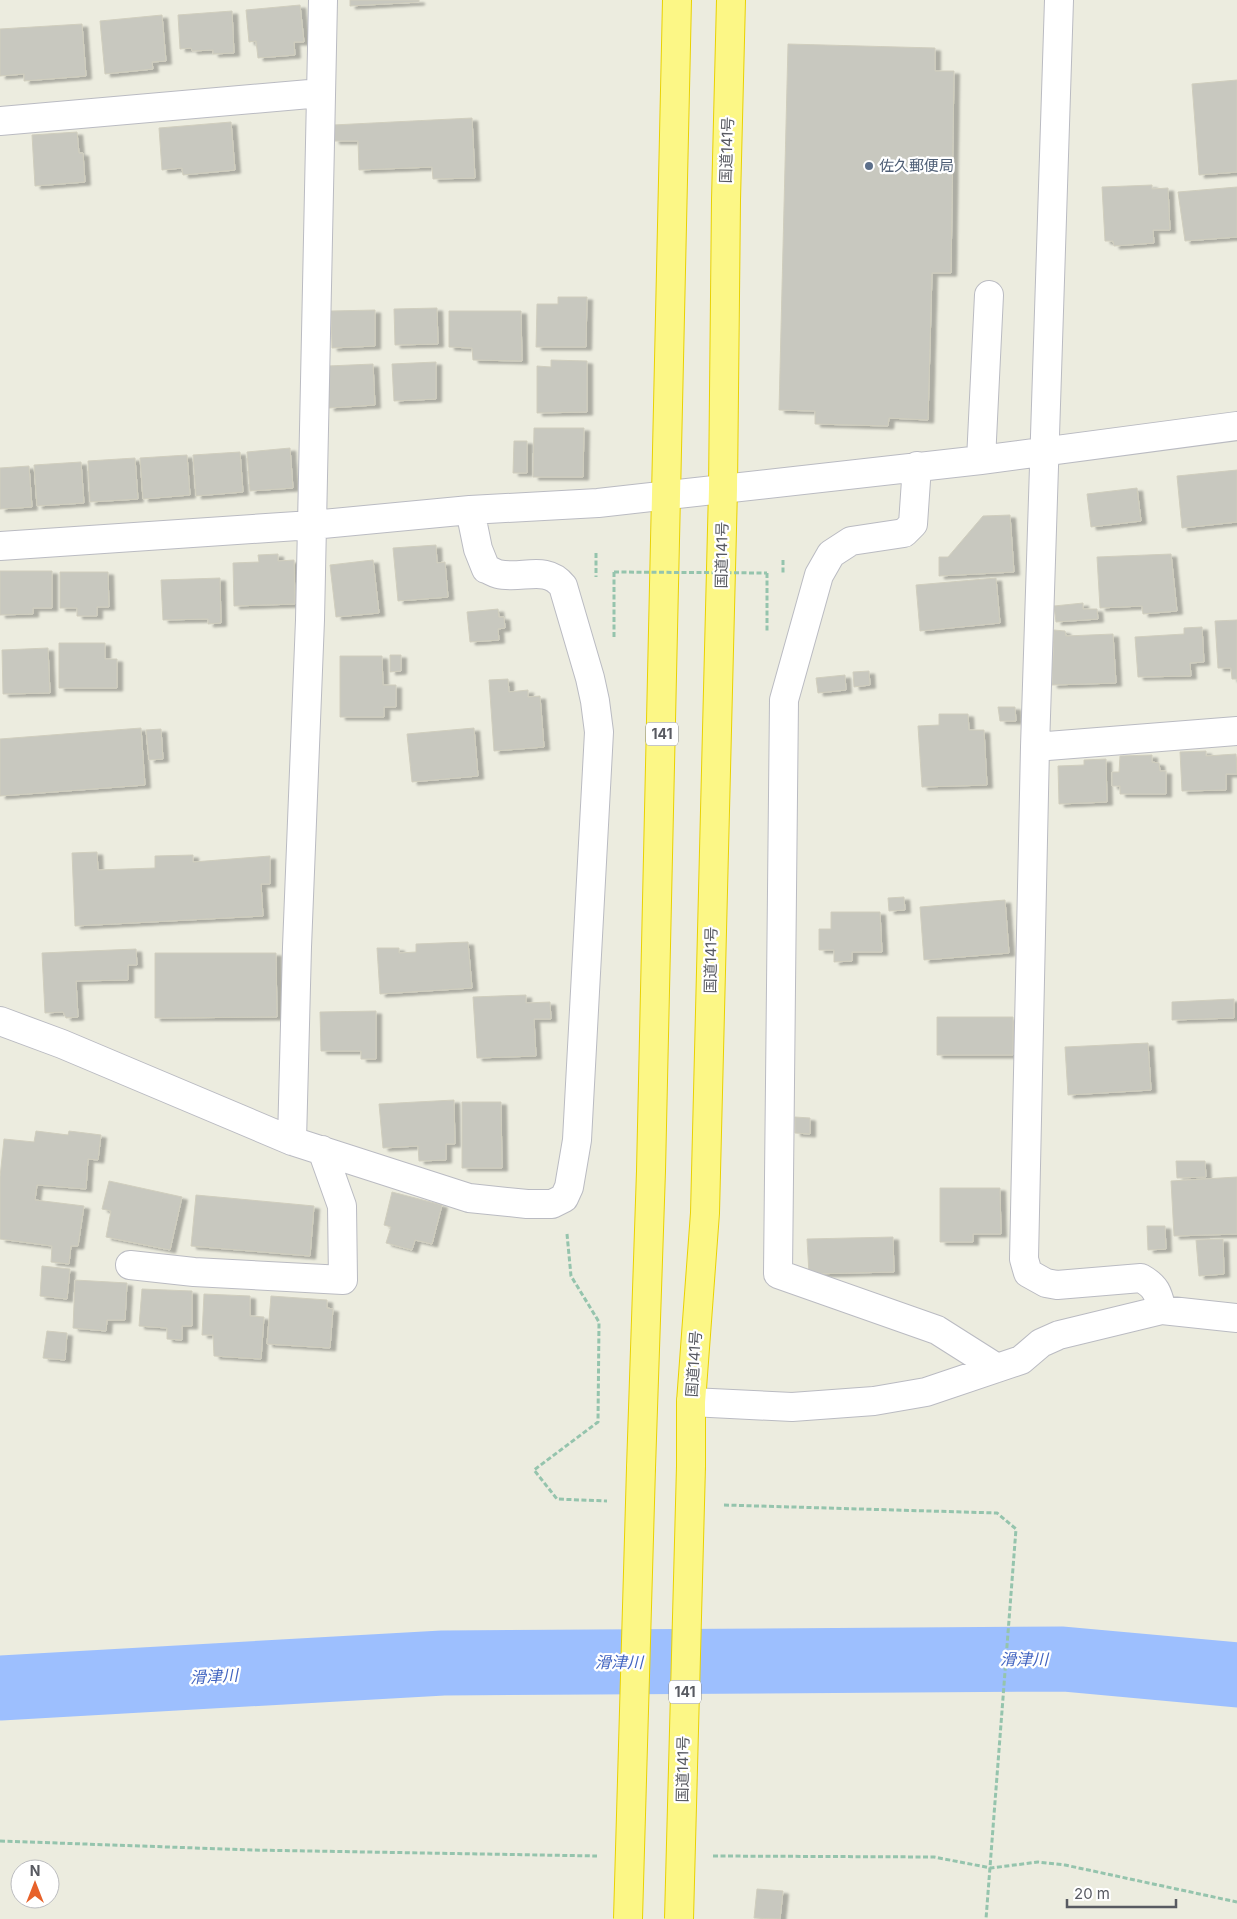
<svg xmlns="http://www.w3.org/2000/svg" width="1237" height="1919" font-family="Inter,'Noto Sans JP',sans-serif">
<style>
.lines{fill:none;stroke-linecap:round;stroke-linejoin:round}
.river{stroke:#9dbffe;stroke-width:65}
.building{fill:#c8c8bf;stroke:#d0cebe;filter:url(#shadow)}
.minor-casing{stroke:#babbc2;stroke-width:30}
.highway-casing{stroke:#e9d202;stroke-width:30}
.path{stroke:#95c4ad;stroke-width:3;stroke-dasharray:5 2.5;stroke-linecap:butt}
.minor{stroke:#fff;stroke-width:28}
.highway{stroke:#fcf786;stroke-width:28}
.highway-bridge-casing{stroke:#e9d202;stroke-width:30;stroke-linecap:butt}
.path-bridge{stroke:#95c4ad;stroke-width:3;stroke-dasharray:5 2.5;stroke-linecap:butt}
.highway-bridge{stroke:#fcf786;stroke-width:28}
.service-dot{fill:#5c6f8a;stroke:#fff;stroke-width:2}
.labels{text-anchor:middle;stroke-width:4.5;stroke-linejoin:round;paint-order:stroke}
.shield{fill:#fff;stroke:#8a8c90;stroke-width:1}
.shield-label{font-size:14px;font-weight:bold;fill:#585a61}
.street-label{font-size:15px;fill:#585a61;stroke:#fff}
.service-label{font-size:15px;fill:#4e5e75;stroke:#fff;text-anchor:start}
.water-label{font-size:16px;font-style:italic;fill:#4164c1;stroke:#fff}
</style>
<defs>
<filter id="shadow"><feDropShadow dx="5.5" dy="3" stdDeviation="1" flood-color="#0004"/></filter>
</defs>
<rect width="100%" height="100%" fill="#ececdf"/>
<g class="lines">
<!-- river -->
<path class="river" d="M0 1688 443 1663 1063 1659 1237 1675"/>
</g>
<!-- building -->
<path class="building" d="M350 0H419V2L350 6Z
M300 5 304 42H294L295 55 258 58 256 41 249 42 246 10Z
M232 11 234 53 213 54V50L192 51 191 48 180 49 178 15Z
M162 15 166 61 152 62 153 69 105 74 100 21Z
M82 24 86 76 24 81V74L0 76V29Z
M788 44 935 48V71H954L951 273H932L928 420 889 418 888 426 815 424V411L779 410Z
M1237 80V172L1199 175 1192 84Z
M472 118 475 178 433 179 432 167 359 170 358 141H334L333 125Z
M231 122 235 170 183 175 182 168 162 170 159 128Z
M77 132 79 153H83L85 182 35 186 32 135Z
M1152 185V189L1168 188 1170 230H1153L1154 243 1114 246 1113 241H1105L1102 187Z
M1237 187V237L1185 241 1178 192Z
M558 297H587L586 347H536L537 304H558Z
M437 308 438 344 395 345 394 309Z
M375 310V346L332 348 331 311Z
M449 311H521L522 361 473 360 472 348 449 347Z
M551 360 587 361V412L537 413V366L551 367Z
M436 362V399L394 401 392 364Z
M373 364 375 405 329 408 328 366Z
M534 428H584L583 477H533Z
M514 441H527V473H513Z
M290 448 293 488 250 491 247 452Z
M240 452 243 492 196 496 193 455Z
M187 455 190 495 143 499 140 458Z
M135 458 138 499 90 502 88 461Z
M81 462 84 503 37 506 34 465Z
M29 466 32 507 0 509V468Z
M1237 470V522L1182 528 1177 476Z
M1137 488 1141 521 1091 527 1087 494Z
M1010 515 1014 572 939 576V557H948L983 516Z
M436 545 437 563 445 562 448 597 398 601 393 548Z
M278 554V561L294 560 295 604 234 606 233 563 259 562 258 555Z
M1171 554 1177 611 1143 614 1142 606 1100 608 1097 557Z
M373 560 379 613 336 617 330 565Z
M0 571H52V608H33V614L0 615Z
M60 572H108L109 607H97V616H77V608H60Z
M220 578 221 623 208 624V619L163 620 161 580Z
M996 578 1000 623 920 631 916 585Z
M1083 603V609H1097L1098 619 1056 622 1054 606Z
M498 609 499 617H504L505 628 498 629 499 640 470 642 467 612Z
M1237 620V679H1232L1231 668H1218L1215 621Z
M1202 627 1204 662 1190 663 1191 676 1138 677 1135 637 1184 634V628Z
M1054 630 1065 631 1066 636 1113 634 1116 683 1052 685Z
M59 643H105V659H117V688H59Z
M48 648 50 693 3 694 2 650Z
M390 655H401V671L390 672Z
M340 656H382L383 685H396V707H384V717H340Z
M869 671 870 685 854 687 853 672Z
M845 675 846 690 818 693 816 678Z
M508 679 509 692 528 690V697L540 696 544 747 494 751 489 680Z
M998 707H1015L1016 721H1000Z
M939 714H968L969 730H984L987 785 922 787 918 726 939 725Z
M141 728 145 785 0 796V739Z
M474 728 478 776 412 782 407 734Z
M161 729 163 759 149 760 146 730Z
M1206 751V756L1236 754 1237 774H1226V790L1182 791 1180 752Z
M1152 755V762L1159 763 1160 771H1166V794H1120V786H1112V772H1119L1120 756Z
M1106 759 1107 802 1059 804 1058 766 1084 765V760Z
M97 852 98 870 155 868V856L193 855V862L270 856V884H261L263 916 75 926 72 853Z
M904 897 905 910 889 911 888 898Z
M1005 900 1009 953 924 960 920 907Z
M831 912H880L882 952H852V961L834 962V950H819V929H831Z
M468 942 472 988 380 994 377 948H399V953L416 952V944Z
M136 949 137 965H128V980L76 981 78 1017 66 1018 63 1012 45 1013 42 953Z
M155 953H276L277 1017 155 1018Z
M526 995V1003L550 1002 551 1019H534L536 1056 477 1058 473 997Z
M1234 999V1018L1172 1020V1002Z
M376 1011V1059H361V1051H321L320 1012Z
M937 1017H1013V1055H937Z
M1148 1043 1151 1090 1068 1095 1065 1047Z
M454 1100 455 1144H446V1160L419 1161 418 1146 383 1148 379 1104Z
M462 1102H501L502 1168H462Z
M795 1117 810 1118V1134L795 1133Z
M36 1131 68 1135 69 1131 101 1135 98 1160 88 1159 86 1189 37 1185 35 1200 84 1206 78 1246H71L69 1264 51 1262 52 1246 0 1239V1177L4 1139 34 1142Z
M1176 1161H1205L1206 1177 1177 1178Z
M1237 1177V1234L1174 1236 1171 1181Z
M109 1181 182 1197 170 1250 106 1237 111 1211 102 1209Z
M940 1188H1000L1001 1234H973V1242H940Z
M392 1192 442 1205 432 1244 415 1240 412 1250 386 1243 391 1227 384 1225Z
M196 1195 314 1206 310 1256 191 1246Z
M1147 1226H1165L1166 1249 1148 1250Z
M893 1237 894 1272 809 1274 807 1239Z
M1223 1239 1224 1274 1199 1276 1196 1240Z
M42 1266 70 1269 67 1299 40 1296Z
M75 1280 127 1283 125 1320H107L106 1331 73 1328Z
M142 1289 192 1291V1326H182V1340L167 1339V1328L139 1326Z
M204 1294 250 1296V1316L264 1317 261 1359 214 1356 213 1335H202Z
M271 1296 327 1300V1308L333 1309 330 1348 267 1344Z
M47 1331 67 1333 65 1360 43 1358Z
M757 1889 783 1891 780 1919 754 1918Z"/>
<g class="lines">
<defs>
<path id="minor" d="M1059 0 1035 747 1024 1259 1028 1273 1046 1283 1057 1285 1141 1278C1157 1287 1158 1294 1162 1310
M0 121 321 93
M981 460 989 295
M917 466 913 524 904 533 851 541 831 554 819 575 784 700 778 1274 937 1330 997 1368
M0 546 312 525 470 510 598 503 981 460 1237 426
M1035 747 1237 731
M0 1021 62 1044 292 1141 469 1198 527 1204H552L564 1198 569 1187 577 1140 599 732 595 701 590 678 563 586C546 564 521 580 498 574 494 573 490 570 486 569L478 549 470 510
M292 1141 297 947 310 620 323 0
M130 1265 194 1272 343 1280 342 1206 322 1150
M691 1402 792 1407 874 1401 926 1392 1021 1360 1041 1343 1059 1335 1162 1310 1237 1318"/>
<path id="highway" d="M691 1466V1402L705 1213 723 489 726 200 731 0
M641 1468 651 1171 677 0"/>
</defs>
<!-- minor casing -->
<use href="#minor" class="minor-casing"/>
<!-- highway casing -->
<use href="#highway" class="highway-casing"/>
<!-- path -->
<path class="path" d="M596 553V577
M783 560V574
M614 572V638
M767 573V632
M567 1234 571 1276 599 1322 598 1422 534 1470 557 1499 607 1501
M724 1505 997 1513 1016 1529 986 1919
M0 1841 252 1850 597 1856
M713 1856 934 1857 991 1868 1038 1862 1065 1865 1237 1902"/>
<!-- minor -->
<use href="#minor" class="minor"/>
<!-- highway -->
<use href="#highway" class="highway"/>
<defs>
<path id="highway-bridge" d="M628 1919 641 1468
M679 1919 691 1466"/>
</defs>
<!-- highway-bridge casing -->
<use href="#highway-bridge" class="highway-bridge-casing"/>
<!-- path-bridge -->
<path class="path-bridge" d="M614 572 767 573"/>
<!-- highway-bridge -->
<use href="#highway-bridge" class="highway-bridge"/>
</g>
<!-- markers -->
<circle class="service-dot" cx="869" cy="166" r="5"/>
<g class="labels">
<!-- shield labels -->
<g class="shield">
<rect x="646" y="722.5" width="32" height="23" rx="4"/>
<rect x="669" y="1680.5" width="32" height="23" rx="4"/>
</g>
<g class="shield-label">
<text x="662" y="739">141</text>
<text x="685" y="1697">141</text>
</g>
<!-- street labels -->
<g class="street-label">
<text transform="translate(727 150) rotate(-88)" y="5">国道141号</text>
<text transform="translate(722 555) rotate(-89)" y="5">国道141号</text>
<text transform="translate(711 960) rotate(-89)" y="5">国道141号</text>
<text transform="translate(694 1364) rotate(-86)" y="5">国道141号</text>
<text transform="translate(683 1769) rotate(-89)" y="5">国道141号</text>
</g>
<!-- service labels -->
<g class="service-label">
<text x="879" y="171">佐久郵便局</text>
</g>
<!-- water labels -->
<g class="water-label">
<text x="1024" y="1665">滑津川</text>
<text x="619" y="1668">滑津川</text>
<text transform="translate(214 1676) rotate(-3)" y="6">滑津川</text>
</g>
</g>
<!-- north arrow -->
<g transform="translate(35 1884)"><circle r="24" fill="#ffffff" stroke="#bcbdc0"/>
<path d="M0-4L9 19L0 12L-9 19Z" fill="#e7612a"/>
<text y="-8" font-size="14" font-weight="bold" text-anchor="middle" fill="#585a61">N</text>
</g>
<!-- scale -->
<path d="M1067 1899v8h109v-8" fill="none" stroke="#585a61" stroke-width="2.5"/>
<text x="1074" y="1899" font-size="15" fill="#585a61" stroke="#ffffff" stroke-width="4" paint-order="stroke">20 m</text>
</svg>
